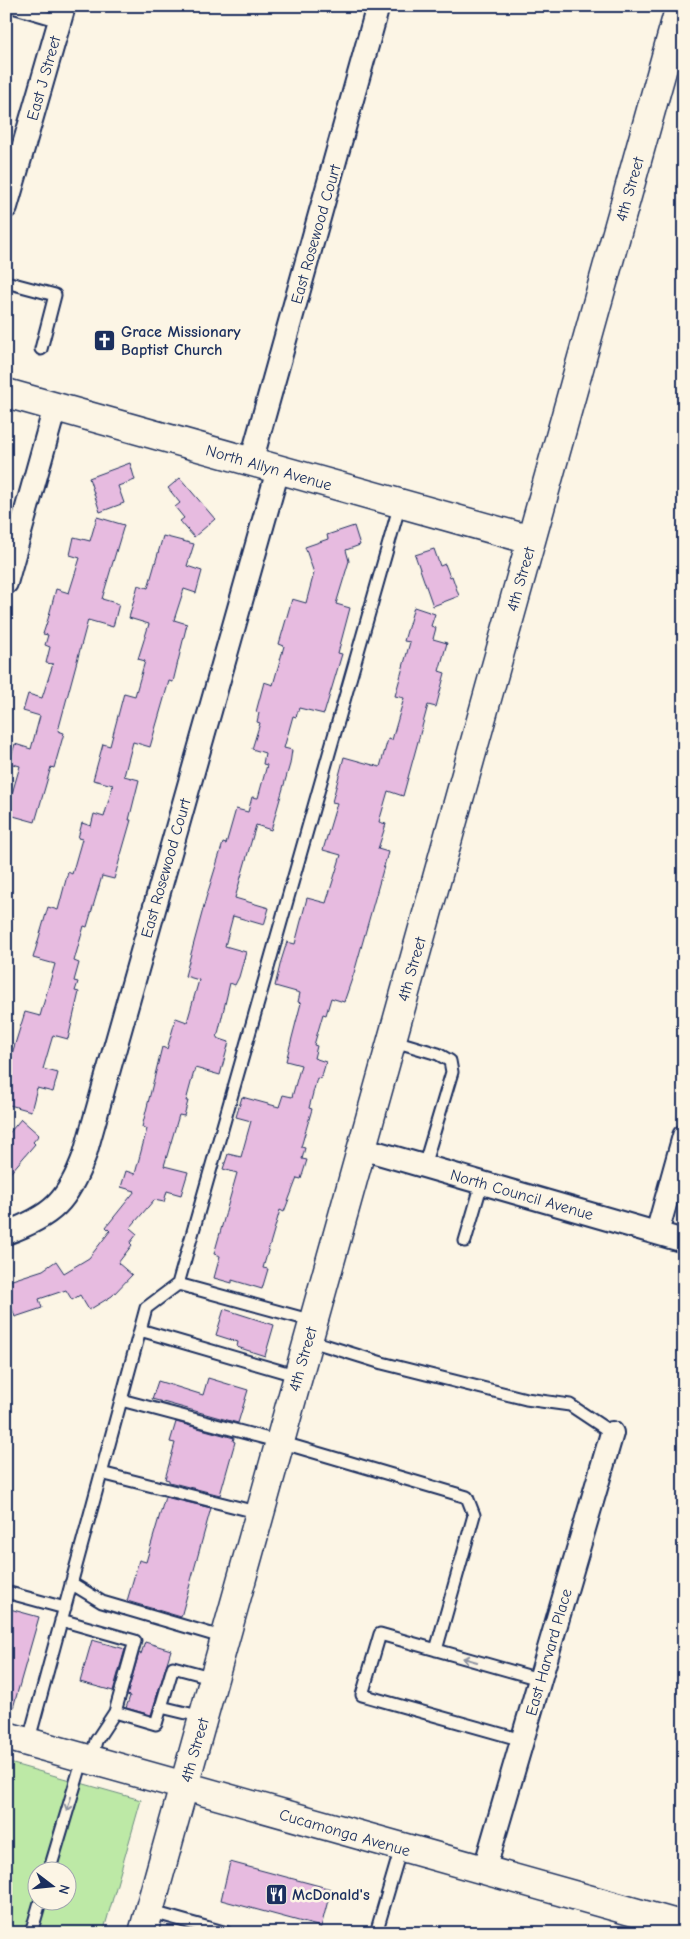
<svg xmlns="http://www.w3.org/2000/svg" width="690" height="1939" font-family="'Comic Neue',sans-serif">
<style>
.green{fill:#bde9a6;stroke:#6c8c82;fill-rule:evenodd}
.building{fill:#e7bbe0;stroke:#1b2f5e}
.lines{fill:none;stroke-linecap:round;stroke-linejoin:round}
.lane-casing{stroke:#1b2f5e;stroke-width:15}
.street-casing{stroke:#1b2f5e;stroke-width:26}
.secondary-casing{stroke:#1b2f5e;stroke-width:31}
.lane{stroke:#fcf5e5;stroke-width:11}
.street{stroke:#fcf5e5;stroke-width:22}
.secondary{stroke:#fcf5e5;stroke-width:28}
.oneway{stroke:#8c92a2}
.labels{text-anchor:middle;stroke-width:5;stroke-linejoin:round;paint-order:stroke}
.street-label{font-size:16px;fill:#1b2f5e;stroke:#fcf5e5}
.poi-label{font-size:16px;font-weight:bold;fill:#1b2f5e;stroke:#fcf5e5;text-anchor:start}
</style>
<rect width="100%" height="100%" fill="#fcf5e5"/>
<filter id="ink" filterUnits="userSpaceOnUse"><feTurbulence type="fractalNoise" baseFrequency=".02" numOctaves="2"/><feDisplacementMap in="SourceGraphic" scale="10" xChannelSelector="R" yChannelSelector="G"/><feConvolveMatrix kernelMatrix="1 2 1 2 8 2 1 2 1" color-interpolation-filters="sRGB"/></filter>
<g filter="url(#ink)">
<!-- green -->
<path class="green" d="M6 1762 141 1800 103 1933H6ZM38 1872H68V1902H38Z"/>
<!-- building -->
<path class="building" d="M130 463 135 480 118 486 124 503 100 512 89 478Z
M180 478 215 519 194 537 180 521 184 518 175 507 180 503 168 488Z
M97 517 124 525 102 599 119 604 113 627 88 620 58 731 64 733 54 768 51 767 35 822 6 814 20 766 9 763 15 744 31 749 40 716 23 711 28 694 42 698 53 664 46 663 50 647 45 645 48 635 43 634 48 619 56 589 69 593 80 558 70 555 74 537 90 541Z
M354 526 360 545 346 550 349 561 336 604 350 608 338 653 342 654 324 714 299 708 296 717 293 716 284 748 292 750 290 764 271 830 256 825 235 898 269 908 264 925 233 916 225 946 246 952 239 977 235 985 230 983 217 1038 229 1042 220 1075 195 1068 186 1101H188L184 1116 179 1115 164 1166 188 1172 181 1195 167 1191 164 1202 154 1200 130 1228 137 1234 130 1243 132 1245 118 1263 132 1275 112 1296 89 1310 80 1295 72 1300 66 1290 39 1299 42 1308 15 1317 6 1290V1282L43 1270 56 1261 64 1273 89 1258 110 1231 106 1227 135 1191 121 1187 126 1171 135 1174 147 1129 142 1127 162 1047 167 1049 176 1018 187 1022 199 980 185 976 206 898 223 843 226 844 236 809 248 812 252 797 258 798 267 765 263 764 265 753 252 749 260 723 257 722 259 713 256 712 264 682 273 685 284 646 279 644 292 599 306 603 314 573 305 547 328 539 327 535Z
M163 536 194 544 187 566 202 571 196 593 184 589 174 620 187 624 173 682 169 681 150 747 133 742 124 776 139 780 129 820H131L114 879 102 876 87 927 84 926 74 961 79 963 74 981 78 982 75 991 79 992 68 1039 53 1035 43 1069 58 1073 53 1092 37 1088 31 1111 6 1104V1073L25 1012 40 1016 55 964 33 958 48 907 58 910 68 872 72 874 82 839 78 838 82 823 91 826 94 814 104 817 113 785 93 780 103 744 110 746 124 693 135 696 145 661 138 659 149 624 129 618 138 585 148 588Z
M434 549 440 566 445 564 450 577 452 576 459 596 433 606 415 555Z
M414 607 435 614 431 626 436 628 433 639 447 643 439 671 445 673 436 707 428 705 403 796 388 791 379 822 386 824 378 849 388 852 354 973 344 1002 331 998 326 1015 323 1014 314 1045 317 1046 314 1058 326 1062 321 1079 317 1078 309 1108 312 1109 301 1147 305 1148 302 1159 307 1160 301 1179 297 1178 284 1212 280 1210 263 1268 268 1269 262 1289 232 1280V1283L214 1278 220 1256 214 1254 237 1173 223 1169 228 1154 241 1157 251 1121 236 1117 242 1097 279 1107 283 1095 292 1097 301 1065 286 1061 301 1003 298 1002 300 993 275 986 281 961 287 942 295 944 307 898 326 903 341 855 323 850 337 803 332 802 344 757 380 767 388 739 392 740 404 698 395 696 410 642 404 641Z
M21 1119 39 1135 33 1142 35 1144 6 1178V1137Z
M224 1309 274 1325 265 1356 237 1347 238 1342 216 1335Z
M208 1378 248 1390 238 1423 152 1399 158 1381 203 1395Z
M176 1422 234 1438 233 1441 235 1442 220 1495 169 1482V1480L165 1479 175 1443 170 1442Z
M165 1497 211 1508 181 1617 127 1601 139 1560 146 1562Z
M6 1608 39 1617 11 1715H6Z
M92 1640 125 1649 113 1691 80 1682Z
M145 1642 171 1650 151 1715 126 1708 130 1696 127 1695 139 1653 141 1654Z
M230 1862 331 1889 321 1927 221 1900Z"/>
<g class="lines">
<defs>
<path id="lane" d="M9 6 60 21
M6 282 55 295 41 349
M391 1040 438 1054 450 1061 452 1072 424 1166
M465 1241 482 1183
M178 1284 400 504
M140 1330 298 1376
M308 1340 382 1363 526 1399 570 1405 612 1433
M121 1400 280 1442 467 1497 474 1515 436 1650
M101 1473 260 1513
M71 1583 102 1602 225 1638
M6 1592 65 1608
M61 1620 135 1641 115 1712 96 1741 91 1760
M161 1707 203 1717
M115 1712 156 1724 173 1667 214 1678
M522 1740 362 1695 380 1634 539 1679
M28 1743 146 1308 178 1284 313 1321
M49 1872 83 1758
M149 1911 227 1933
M31 1933 40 1902
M376 1933 401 1848"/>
<path id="street" d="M6 207 64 6
M251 462 378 6
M6 583 55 407
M361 1148 684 1241
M6 1233C53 1216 68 1201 85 1154L278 470
M657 1233 684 1136
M484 1871 612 1433"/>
<path id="secondary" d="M6 393 531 540
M6 1736 684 1926
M143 1933 680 6"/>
</defs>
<!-- lane casing -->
<use href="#lane" class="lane-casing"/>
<!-- street casing -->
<use href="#street" class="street-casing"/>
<!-- secondary casing -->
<use href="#secondary" class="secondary-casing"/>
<!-- lane -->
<use href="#lane" class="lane"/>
<!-- street -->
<use href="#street" class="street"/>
<!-- secondary -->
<use href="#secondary" class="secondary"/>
</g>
<!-- one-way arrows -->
<defs><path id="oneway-shaft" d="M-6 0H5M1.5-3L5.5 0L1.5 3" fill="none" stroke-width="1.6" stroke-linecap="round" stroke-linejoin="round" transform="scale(1.25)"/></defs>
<g class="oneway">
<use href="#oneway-shaft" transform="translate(470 1660) rotate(-164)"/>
<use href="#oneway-shaft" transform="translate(69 1804) rotate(106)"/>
</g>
</g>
<!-- icons -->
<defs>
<symbol id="church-square" viewBox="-11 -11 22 22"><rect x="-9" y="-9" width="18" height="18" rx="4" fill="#1b2f5e" stroke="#fcf5e5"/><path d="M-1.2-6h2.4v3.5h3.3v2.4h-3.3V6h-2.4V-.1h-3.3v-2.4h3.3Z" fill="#fff"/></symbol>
<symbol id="restaurant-square" viewBox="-11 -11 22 22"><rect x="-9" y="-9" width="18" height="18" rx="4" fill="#1b2f5e" stroke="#fcf5e5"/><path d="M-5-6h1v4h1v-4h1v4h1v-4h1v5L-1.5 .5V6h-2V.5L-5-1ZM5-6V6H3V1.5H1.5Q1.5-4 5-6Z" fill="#fff"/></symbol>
</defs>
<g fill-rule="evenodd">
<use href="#church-square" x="92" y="328" width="25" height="25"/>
<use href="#restaurant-square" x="264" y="1882" width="25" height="25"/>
</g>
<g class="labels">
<!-- street labels -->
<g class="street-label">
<text transform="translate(43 78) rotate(-74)" y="6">East J Street</text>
<text transform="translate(629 189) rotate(-74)" y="6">4th Street</text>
<text transform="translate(315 234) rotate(-74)" y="6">East Rosewood Court</text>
<text transform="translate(269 467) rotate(16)" y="6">North Allyn Avenue</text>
<text transform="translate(520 579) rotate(-74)" y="6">4th Street</text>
<text transform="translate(165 868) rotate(-74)" y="6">East Rosewood Court</text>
<text transform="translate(411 969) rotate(-74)" y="6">4th Street</text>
<text transform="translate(522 1194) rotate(16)" y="6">North Council Avenue</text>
<text transform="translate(302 1359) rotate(-74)" y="6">4th Street</text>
<text transform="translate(548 1652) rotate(-74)" y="6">East Harvard Place</text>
<text transform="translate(194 1750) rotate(-74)" y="6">4th Street</text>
<text transform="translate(345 1832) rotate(16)" y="6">Cucamonga Avenue</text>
</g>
<!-- poi labels -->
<g class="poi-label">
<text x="121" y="337">Grace Missionary<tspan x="121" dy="18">Baptist Church</tspan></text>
<text x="292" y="1900">McDonald's</text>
</g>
</g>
<!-- margin -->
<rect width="690" height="1939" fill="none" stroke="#fcf5e5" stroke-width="25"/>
<rect x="12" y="12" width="665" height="1914" fill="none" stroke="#1b2f5e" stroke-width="2" filter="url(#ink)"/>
<!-- north arrow -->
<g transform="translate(52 1886) rotate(106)"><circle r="24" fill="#fcf5e5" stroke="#a2a6af"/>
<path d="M0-4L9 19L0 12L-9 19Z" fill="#1b2f5e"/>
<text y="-8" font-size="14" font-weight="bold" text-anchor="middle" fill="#1b2f5e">N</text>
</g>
</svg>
